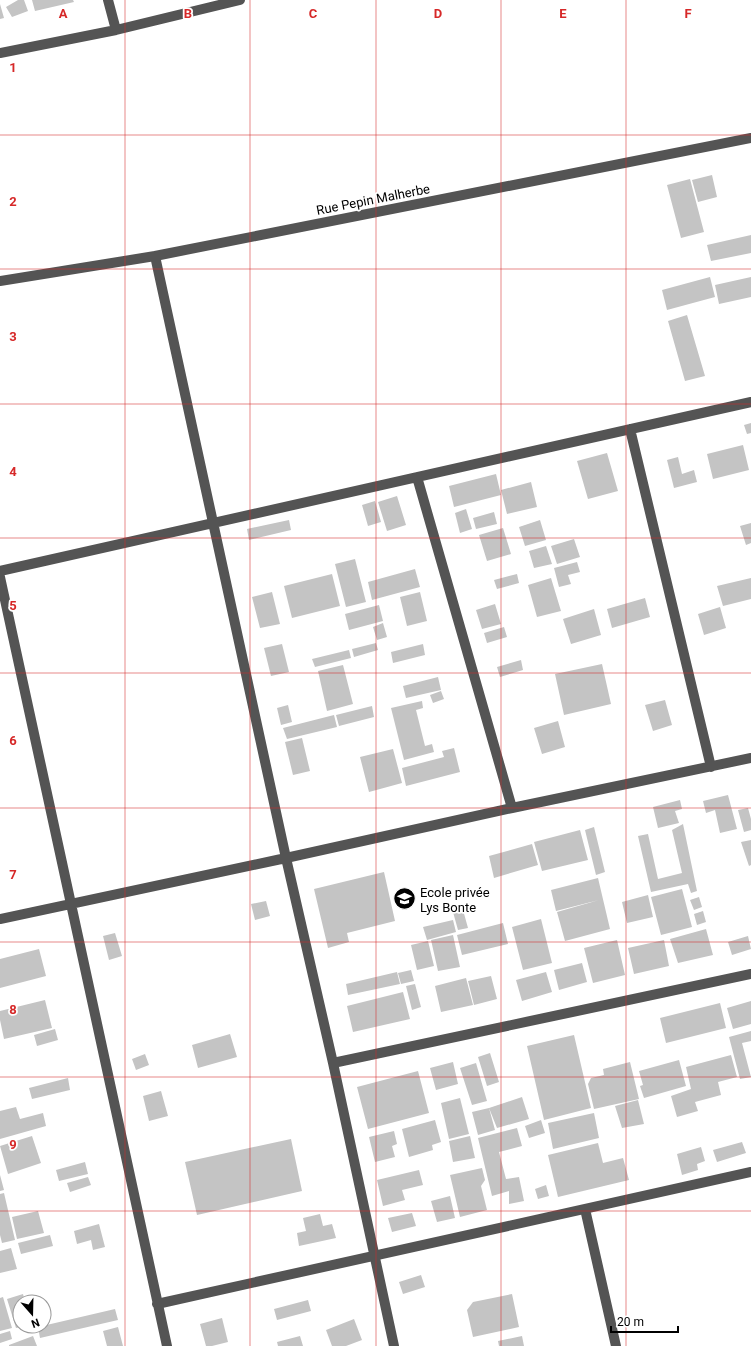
<svg xmlns="http://www.w3.org/2000/svg" width="751" height="1346" font-family="Roboto,sans-serif">
<style>
.building{fill:#c4c4c4}
.lines{fill:none;stroke-linecap:round;stroke-linejoin:round}
.minor{stroke:#545454;stroke-width:10}
.grid{fill:none;stroke:#d62828;stroke-width:1;stroke-opacity:0.55}
.labels{text-anchor:middle;stroke-width:3.5;stroke-linejoin:round;paint-order:stroke}
.street-label{font-size:13px;fill:#000;stroke:#fff}
.poi-label{font-size:13px;fill:#000;stroke:#fff;text-anchor:start}
.grid-label{font-size:13px;text-anchor:middle;font-weight:bold;fill:#d62828;stroke:#fff;stroke-width:3.5;stroke-linejoin:round;paint-order:stroke}
</style>
<rect width="100%" height="100%" fill="#fff"/>
<!-- building -->
<path class="building" d="M18 0H24L28 11 12 17 6 7Z
M32 0H73L74 2 35 11Z
M0 4 4 18 0 19Z
M712 175 717 197 698 202 692 180Z
M690 179 704 232 681 238 667 185Z
M751 235V253L711 261 707 245Z
M710 277 715 297 667 310 662 290Z
M751 277V297L719 304 715 285Z
M687 315 705 376 685 381 668 321Z
M751 423V433L747 434 744 425Z
M743 445 749 470 713 479 707 454Z
M607 453 618 491 588 499 577 461Z
M678 457 682 474 694 470 697 482 674 488 667 460Z
M496 474 501 495 454 507 449 486Z
M531 482 537 507 507 514 501 490Z
M397 496 406 525 387 531 378 502Z
M375 501 381 522 368 526 362 505Z
M466 509 472 529 460 533 455 513Z
M494 512 497 524 476 529 473 518Z
M289 520 291 530 249 540 247 529Z
M540 520 546 540 525 546 519 527Z
M751 523V543L746 545 740 526Z
M503 528 511 554 487 561 479 535Z
M574 539 580 557 557 564 551 546Z
M546 546 552 564 534 568 529 551Z
M355 559 366 602 346 607 335 564Z
M577 562 580 572 568 575 571 584 559 587 554 568Z
M415 569 420 587 372 600 368 582Z
M332 574 340 606 292 618 284 586Z
M517 574 519 583 497 589 494 580Z
M551 578 561 611 537 617 528 585Z
M751 578V599L723 606 717 586Z
M272 592 280 624 260 628 252 597Z
M420 592 427 621 407 626 400 597Z
M645 598 650 617 612 628 607 609Z
M495 604 501 624 482 629 476 610Z
M379 605 383 621 349 630 345 614Z
M720 607 726 628 704 635 698 614Z
M594 609 601 635 571 644 563 619Z
M383 623 387 637 377 640 373 627Z
M504 627 507 637 487 643 484 633Z
M376 643 378 650 354 657 352 649Z
M282 644 289 672 271 676 264 648Z
M423 644 425 655 393 663 391 652Z
M349 650 351 658 315 667 312 659Z
M521 660 523 670 500 677 497 667Z
M602 664 611 704 564 715 555 674Z
M343 665 353 704 327 711 318 671Z
M438 677 441 690 406 698 403 686Z
M441 691 444 699 433 703 430 695Z
M665 700 672 725 653 731 645 705Z
M422 701 423 708 416 710 425 746 432 744 434 752 404 760 391 708Z
M288 705 292 722 281 725 277 708Z
M372 706 374 717 339 726 336 715Z
M334 715 337 727 287 739 283 728Z
M558 721 565 747 542 754 534 728Z
M302 738 310 771 293 775 285 742Z
M454 748 460 772 406 786 402 768 444 757 442 751Z
M393 749 402 783 369 792 360 757Z
M728 795 737 829 720 833 715 810 706 813 703 801Z
M680 800 682 809 675 811 679 823 658 828 653 807Z
M748 808 751 819V830L744 832 738 810Z
M683 824 697 891 691 893 688 884 651 892 638 836 648 834 658 879 682 873 672 830Z
M594 827 605 872 596 875 585 830Z
M580 830 588 860 542 871 534 842Z
M751 840V865L749 866 741 842Z
M532 844 538 865 494 878 489 856Z
M384 872 395 921 347 933 349 942 328 948 314 889Z
M598 878 610 929 565 941 557 912 599 900 556 911 551 890Z
M682 889 692 927 661 935 651 897Z
M648 895 653 917 627 923 622 902Z
M699 897 702 907 694 910 690 900Z
M266 901 270 916 255 920 251 904Z
M463 910 468 928 458 930 453 912Z
M703 911 706 922 697 925 694 914Z
M541 919 552 963 523 970 512 927Z
M453 920 456 932 427 940 423 927Z
M503 923 508 944 462 955 457 935Z
M706 929 713 955 678 963 670 939Z
M115 933 122 956 109 960 103 936Z
M453 935 460 967 438 971 431 940Z
M748 936 751 949 732 955 728 942Z
M617 940 625 975 593 983 584 948Z
M664 940 669 966 634 974 628 948Z
M428 941 434 966 417 970 411 945Z
M39 949 46 976 0 988V959Z
M582 963 587 982 559 990 554 970Z
M411 970 414 981 401 984 398 973Z
M397 972 400 984 348 995 346 984Z
M546 972 552 992 522 1001 516 980Z
M491 976 497 999 474 1005 468 981Z
M466 978 473 1005 441 1012 435 986Z
M415 984 421 1007 412 1010 406 986Z
M403 992 410 1019 353 1032 347 1006Z
M45 1000 52 1028 4 1039 0 1020V1011Z
M751 1001V1024L733 1029 727 1008Z
M720 1003 726 1028 666 1043 660 1018Z
M55 1029 58 1040 37 1046 34 1035Z
M751 1031V1041L742 1043 751 1077 740 1079 729 1037Z
M230 1034 237 1057 198 1068 192 1045Z
M574 1035 591 1108 544 1120 527 1046Z
M490 1053 499 1082 487 1086 478 1057Z
M145 1054 149 1065 136 1070 132 1059Z
M731 1055 737 1077 718 1082 721 1095 695 1102 698 1111 677 1117 671 1096 691 1089 686 1067Z
M679 1060 686 1086 644 1098 640 1086 643 1085 639 1071Z
M453 1062 458 1084 436 1090 430 1068Z
M630 1062 639 1099 594 1109 588 1084 591 1078 604 1075 603 1069Z
M476 1063 487 1101 472 1105 460 1068Z
M418 1071 429 1113 368 1129 357 1087Z
M68 1078 70 1090 32 1099 29 1088Z
M161 1091 168 1116 149 1121 143 1096Z
M522 1097 529 1119 497 1128 489 1108Z
M460 1098 469 1134 449 1139 441 1103Z
M638 1100 644 1124 622 1128 615 1106Z
M16 1107 20 1119 43 1113 46 1126 0 1139V1111Z
M489 1108 495 1130 478 1135 472 1112Z
M594 1113 599 1138 553 1149 548 1123Z
M435 1120 441 1142 432 1145 433 1150 409 1157 402 1129Z
M541 1120 545 1133 529 1138 525 1126Z
M517 1128 522 1146 499 1152 506 1179 519 1177 524 1201 509 1204V1191L492 1196 478 1138Z
M394 1131 397 1144 392 1146 395 1157 375 1162 369 1137Z
M32 1136 41 1163 8 1174 0 1146Z
M470 1136 475 1158 453 1162 449 1141Z
M291 1139 302 1191 197 1215 185 1162Z
M742 1142 746 1153 717 1162 713 1150Z
M598 1143 603 1163 623 1158 629 1180 558 1197 548 1155Z
M701 1147 705 1161 697 1164 698 1170 682 1175 677 1154Z
M85 1162 88 1174 59 1181 56 1170Z
M482 1168 485 1180 481 1186 487 1210 460 1217 450 1175Z
M419 1170 423 1185 402 1190 405 1200 383 1206 377 1180Z
M0 1175 4 1190 0 1191Z
M88 1177 91 1185 70 1192 67 1183Z
M546 1185 549 1196 538 1199 535 1189Z
M4 1193 15 1240 2 1243 0 1235V1194Z
M450 1196 455 1218 437 1222 431 1201Z
M38 1211 44 1233 17 1239 12 1217Z
M412 1213 416 1226 392 1232 388 1218Z
M320 1214 323 1226 332 1224 336 1238 299 1246 297 1233 306 1231 303 1218Z
M99 1224 105 1247 93 1250 91 1240 77 1244 74 1231Z
M50 1235 53 1246 21 1254 18 1243Z
M11 1248 17 1269 0 1273V1251Z
M421 1275 425 1287 403 1294 399 1282Z
M23 1294 25 1302H20V1327L16 1328 7 1299Z
M512 1294 519 1327 473 1337 467 1310 473 1302Z
M3 1297 12 1328 0 1331V1298Z
M308 1300 311 1311 277 1320 274 1309Z
M115 1309 118 1320 40 1338 38 1327Z
M222 1318 228 1342 212 1346H206L200 1324Z
M354 1319 362 1340 346 1346H332L326 1330Z
M118 1327 123 1346H107L103 1331Z
M10 1331 12 1339 0 1343V1334Z
M33 1336 37 1346H9V1345Z
M300 1336 303 1346H278L277 1342Z
M522 1336 524 1346H499L498 1341Z"/>
<g class="lines">
<!-- minor -->
<path class="minor" d="M108 0 116 30
M0 53 116 30 240 0
M155 256 286 858 333 1063 394 1346
M0 281 155 256 751 138
M630 429 711 767
M417 477 512 808
M0 571 751 402
M0 577 167 1346
M0 919 286 858 512 808 751 758
M333 1063 751 974
M585 1209 616 1346
M157 1304 751 1172"/>
</g>
<!-- grid -->
<path class="grid" d="M125 0V1346M250 0V1346M376 0V1346M501 0V1346M626 0V1346M0 135H751M0 269H751M0 404H751M0 538H751M0 673H751M0 808H751M0 942H751M0 1077H751M0 1211H751"/>
<!-- icons -->
<defs>
<symbol id="school-disc" viewBox="-11 -11 22 22"><circle r="9.5" fill="#000" stroke="#fff"/><path d="M0-5L7-2L0 1L-7-2ZM-4 1L0 2.5L4 1V4Q0 6-4 4Z" fill="#fff"/></symbol>
</defs>
<g fill-rule="evenodd">
<use href="#school-disc" x="392" y="886" width="25" height="25"/>
</g>
<g class="labels">
<!-- street labels -->
<g class="street-label">
<text transform="translate(373 199) rotate(-11)" y="5">Rue Pepin Malherbe</text>
</g>
<!-- poi labels -->
<g class="poi-label">
<text x="420" y="897">Ecole privée<tspan x="420" dy="15">Lys Bonte</tspan></text>
</g>
</g>
<g class="grid-label">
<text x="63" y="18">A</text>
<text x="188" y="18">B</text>
<text x="313" y="18">C</text>
<text x="438" y="18">D</text>
<text x="563" y="18">E</text>
<text x="688" y="18">F</text>
<text x="13" y="72">1</text>
<text x="13" y="206">2</text>
<text x="13" y="341">3</text>
<text x="13" y="476">4</text>
<text x="13" y="610">5</text>
<text x="13" y="745">6</text>
<text x="13" y="879">7</text>
<text x="13" y="1014">8</text>
<text x="13" y="1149">9</text>
</g>
<!-- north arrow -->
<g transform="translate(32 1314) rotate(160)"><circle r="19" fill="#ffffff" stroke="#999999"/>
<path d="M0-3L7 15L0 10L-7 15Z" fill="#000000"/>
<text y="-6" font-size="11" font-weight="bold" text-anchor="middle" fill="#000000">N</text>
</g>
<!-- scale -->
<path d="M611 1326v6h67v-6" fill="none" stroke="#000000" stroke-width="2"/>
<text x="617" y="1326" font-size="12" fill="#000000" stroke="#ffffff" stroke-width="3" paint-order="stroke">20 m</text>
</svg>
